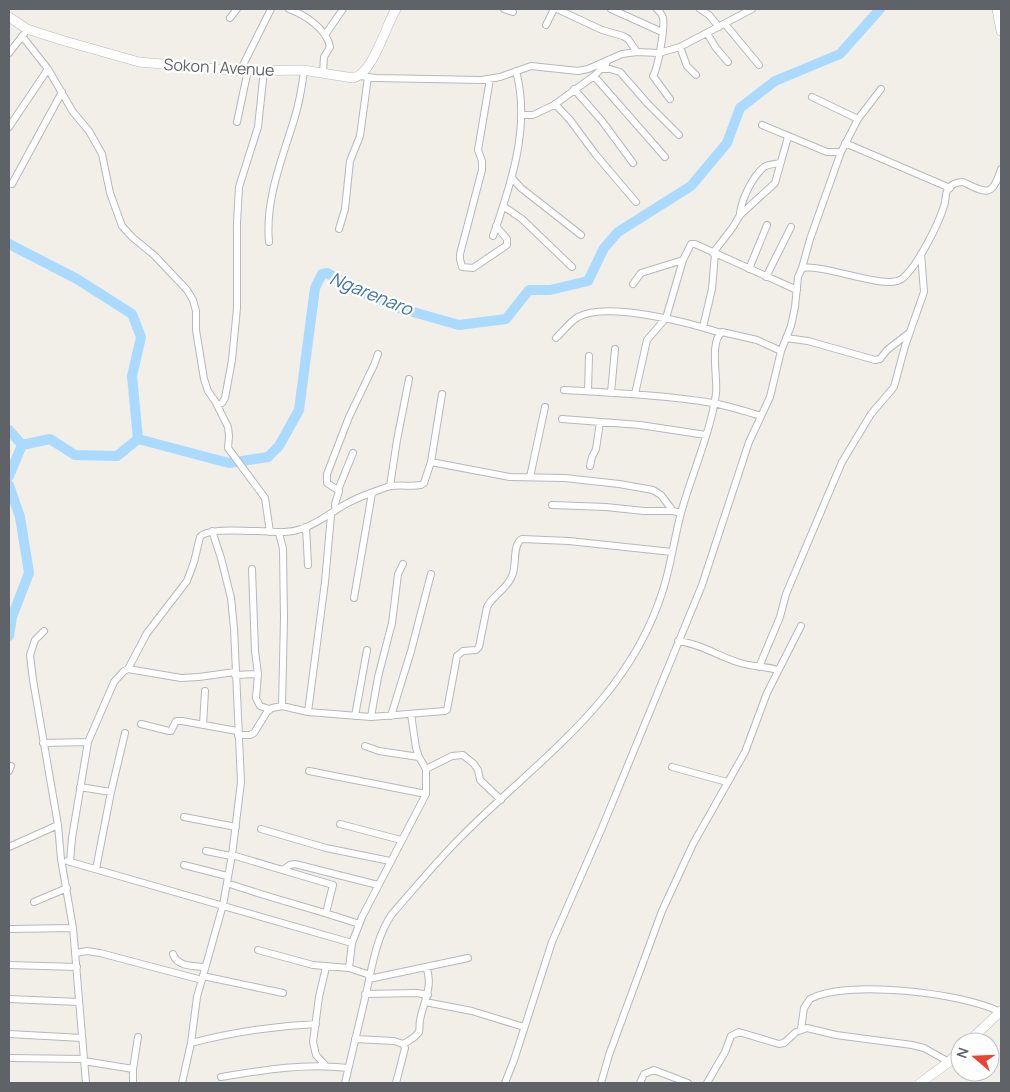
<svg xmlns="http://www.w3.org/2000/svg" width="1010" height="1092" font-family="Manrope,sans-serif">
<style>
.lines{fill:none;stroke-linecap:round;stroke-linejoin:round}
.river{stroke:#aadaff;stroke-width:10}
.street-casing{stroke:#b5b8bc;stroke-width:8}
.secondary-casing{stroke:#b6babf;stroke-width:10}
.street{stroke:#fff;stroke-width:6}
.secondary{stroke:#fff;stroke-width:9}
.labels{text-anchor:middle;stroke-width:4.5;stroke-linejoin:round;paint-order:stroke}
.street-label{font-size:16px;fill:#5f6368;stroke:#fff}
.water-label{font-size:18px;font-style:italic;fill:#4174aa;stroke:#fff}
</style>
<rect width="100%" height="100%" fill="#f1efe8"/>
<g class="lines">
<!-- river -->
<path class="river" d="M9 244 77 279 132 314 141 337 132 376 138 439 229 463 268 457 279 446 299 410 315 288 322 274 327 273 362 292 399 308 459 325 506 319 529 290H550L588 281 604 248 618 232 691 186 727 143 740 108 775 81 840 54 880 9
M9 430 22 445
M9 476 22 445 50 439 75 455 117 456 138 439
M9 485 20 517 29 573 12 617 9 636"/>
<defs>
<path id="street" d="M289 9C305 15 327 29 330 47L324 57 323 73
M504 9 513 12
M557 9 602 30 623 36 628 39 637 52
M611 9 662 32
M657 9C660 12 662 14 663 18 665 28 658 68 653 76L670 99
M700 9 709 15 719 27
M230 18 237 9
M725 24 759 65
M546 25 554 9
M707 33 716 48 728 62
M325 35 343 9
M22 36 48 69 73 112 89 131 102 154 110 193 122 226 132 237 154 255 187 290 193 300 196 311V330L204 379 208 391 215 401 228 427 229 436 228 448 265 498 270 532
M680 47 687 66 696 75
M9 53 24 34
M601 69H610L620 72 647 103 679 135
M240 71 271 9
M360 76 376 78 482 80 500 77 531 66 578 71 588 69 622 54 637 52 659 53 680 47 752 9
M594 76 665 157
M490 79 478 150 482 161V170L460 254V259L462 267 473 268 507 245V239L496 226
M574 89 602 121 633 163
M812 97 858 119
M555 104 570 120 596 155 636 202
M521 115H533L554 105 594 76 606 64
M237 122 248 70
M762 125 827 152H841
M9 127 48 69
M845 143 950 188
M512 178 521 188 581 235
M12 184 62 92
M503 206 522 219 572 267
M740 213C742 199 752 177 764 167 769 164 775 164 780 163
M339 229 345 209 350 161 360 136 368 77
M493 236C511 184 531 126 516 71
M269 242C265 200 282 159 294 120 299 104 302 87 304 71
M713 253 733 227 740 215 775 183 788 137
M802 268 810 239 841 152 858 119 881 89
M749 269 767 225
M766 277 791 227
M633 284 641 273 683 260
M703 327 712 289 715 254
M556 338C563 331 570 322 578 317 608 301 690 323 721 333
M786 338 808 341 875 360 880 359 887 350 909 333
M564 390C614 393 664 395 713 403 729 406 745 411 761 416
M588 391 589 356
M611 393 615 349
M635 394 647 340 666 318 683 260 691 244H695L797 290
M217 405 222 403 225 398 232 360 237 308V223L239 187 258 127 264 70
M562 419 640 425 706 435
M431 462 510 477 565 478 619 484 653 490 661 495 673 511 681 513
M590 466 592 457 596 449 600 422
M530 477 545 407
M390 486 397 440 409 379
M338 490 353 453
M552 505 606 507 644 511H673
M335 511V504L339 491 327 483V474L349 417 374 365 378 354
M306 527 308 565
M279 533 283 549 284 618 282 706
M252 569 255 651 258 674 256 698 260 706 269 709
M354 598 372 493
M44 631 35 640 30 655 33 680 58 825 61 859 73 928 86 1083
M678 641C701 644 716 655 737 662 751 667 765 666 778 670
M759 667 780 617 786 594 842 462 871 414 894 387 905 346 924 292 921 254
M128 669 181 678 199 677 235 672
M235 675 258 674
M308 712 325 582 331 515
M355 716 367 650
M391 716 411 651 431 574
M371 717 378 677 392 623 398 574 403 564
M141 724 169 731H171L176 721H182L237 731
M203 725 205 691
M238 735H250L254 733 267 712 272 708 282 706 308 712 371 717 445 711 447 710 457 656 463 651 476 650 479 647 487 607C493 595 507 589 512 576 517 566 512 544 522 539L569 541 672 552
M43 743 88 742
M365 746 379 751 419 757
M672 767 727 782
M426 769 452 756 463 755 474 764 478 770 480 780 501 800
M9 771 11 766
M309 771 426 794
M80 787 111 792
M184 817 236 827
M340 824 401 840
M261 829 326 848 390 861
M9 847 58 825
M206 851 231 856
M232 855 333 885 326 913
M67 861 352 943
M70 862 72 838 88 742 114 682 124 671 128 669 147 633 187 581 194 562 200 537C207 528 240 531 252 531 269 530 284 535 301 529 318 524 332 511 348 503 360 496 374 492 387 487 398 484 410 487 421 485L424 483 431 462 442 394
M184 865 227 876
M96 869 111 792 125 733
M284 869 290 865 295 864 378 885
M227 883C270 898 315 909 359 924
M34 902 67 888
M9 929 73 928
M258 950 313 965 349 968 370 975
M76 953 87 951 100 953 202 980
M173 954C177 967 194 966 205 967
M9 965 77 967
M349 968 352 943 362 917 426 794V769L419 757 416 748 411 714
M203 976 283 993
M369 979 468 958
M365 994 417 993 428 995
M9 999 79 1002
M425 1002 472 1011 524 1027
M801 1029 804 1008 810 999C846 979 964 993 1000 1012
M9 1034 82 1038
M355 1039 394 1041 403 1044 405 1048 396 1083
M191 1043C233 1032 273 1026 316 1024
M403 1044C409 1041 415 1038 419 1032 420 1028 419 1025 420 1020 423 1003 434 985 426 967
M9 1058 84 1059
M84 1061 133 1069
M325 1065 316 1055 313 1042 319 997 326 967
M221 1077C264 1070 305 1063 348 1068
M133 1083V1069L138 1037
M182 1083 191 1043 197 997 223 905 232 855 241 782 234 628 231 598 221 558 212 531
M345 1083C352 1053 359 1023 366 994 372 967 376 937 392 914 414 889 436 862 460 838 538 759 628 702 663 590 671 565 674 539 681 513 692 473 710 435 716 394 718 378 709 342 722 332L757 340 781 351
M505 1083 514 1060 552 942 602 828 702 585 749 442 770 397 781 351 791 326 795 307 798 277 802 268C827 264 888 292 903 278 918 265 938 225 944 206 946 201 945 195 947 191 950 185 956 182 963 182 986 193 992 198 1001 169
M601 1083 609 1055 662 911 693 844 745 752 767 693 801 626
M640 1083 644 1074 654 1070 688 1083
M707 1083 725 1052 731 1036 739 1032 779 1044 784 1043 796 1032 807 1028 836 1035 912 1045 924 1048 949 1062"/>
<path id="secondary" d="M997 9 1001 31
M9 17 27 29 61 40 139 62 240 71 303 70 353 78C373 74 386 25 396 9
M968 1042 1001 1011
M920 1083 949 1062 960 1050"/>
</defs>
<!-- street casing -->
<use href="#street" class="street-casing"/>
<!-- secondary casing -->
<use href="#secondary" class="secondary-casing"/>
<!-- street -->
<use href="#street" class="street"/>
<!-- secondary -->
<use href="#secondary" class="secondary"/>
</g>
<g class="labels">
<!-- street labels -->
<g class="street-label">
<text transform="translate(219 67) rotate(3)" y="6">Sokon I Avenue</text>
</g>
<!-- water labels -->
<g class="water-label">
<text transform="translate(371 294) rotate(22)" y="6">Ngarenaro</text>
</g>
</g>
<!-- border -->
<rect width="1010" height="1092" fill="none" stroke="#5f6368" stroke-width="20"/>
<!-- north arrow -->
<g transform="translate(975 1057) rotate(289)"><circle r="24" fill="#ffffff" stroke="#bfc1c3"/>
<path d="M0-4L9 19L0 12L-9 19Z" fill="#ea4335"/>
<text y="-8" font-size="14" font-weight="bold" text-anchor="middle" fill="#5f6368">N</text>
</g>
</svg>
